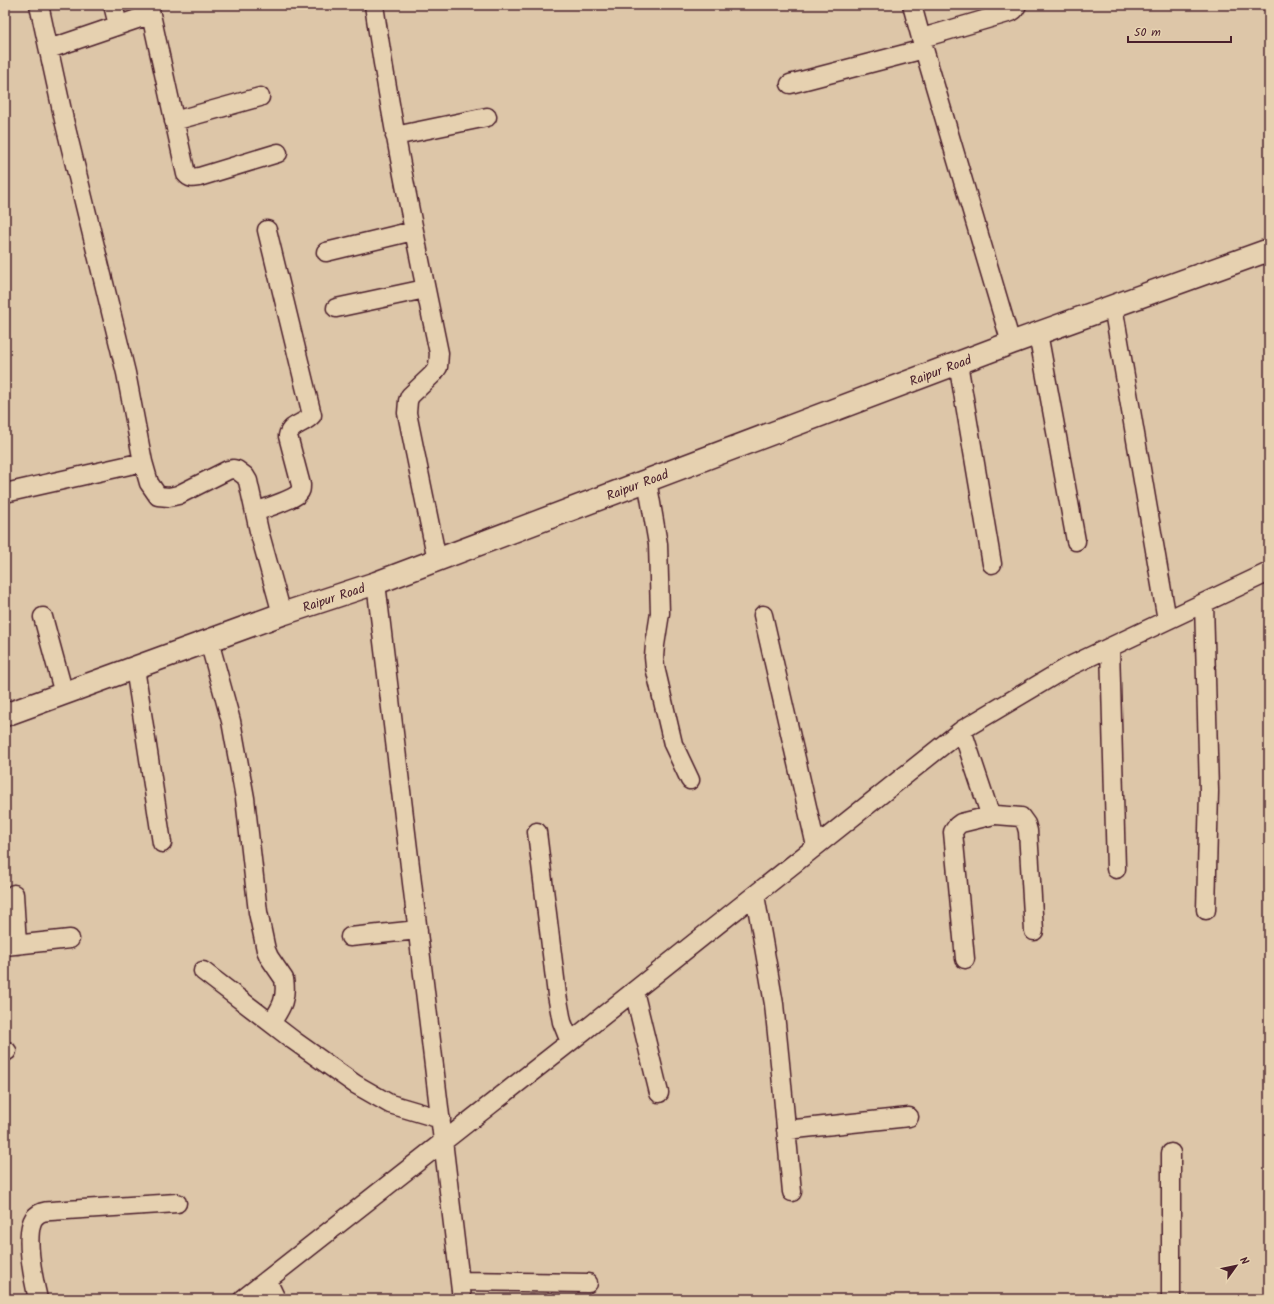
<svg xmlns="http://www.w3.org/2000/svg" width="1274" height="1304" font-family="Kalam,sans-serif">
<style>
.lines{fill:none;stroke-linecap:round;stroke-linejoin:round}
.minor-casing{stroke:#4a1f2b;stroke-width:21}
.major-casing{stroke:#4a1f2b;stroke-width:25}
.minor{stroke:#e6d1b0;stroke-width:18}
.major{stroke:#e6d1b0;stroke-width:22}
.labels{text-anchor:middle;stroke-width:4;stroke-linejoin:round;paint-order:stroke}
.street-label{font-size:13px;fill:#4a1f2b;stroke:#e6d1b0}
</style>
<rect width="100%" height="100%" fill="#ddc6a8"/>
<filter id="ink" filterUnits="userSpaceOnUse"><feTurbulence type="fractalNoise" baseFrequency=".025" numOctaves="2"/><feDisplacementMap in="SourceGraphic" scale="8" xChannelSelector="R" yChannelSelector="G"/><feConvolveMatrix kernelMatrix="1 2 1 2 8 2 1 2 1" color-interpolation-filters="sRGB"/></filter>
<g filter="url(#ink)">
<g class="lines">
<defs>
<path id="minor" d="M39 5 64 120 126 373 143 462 149 483 158 496 169 497 178 495 228 470 233 469 237 470 245 476 248 481 259 531 282 614
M113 5 118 25
M374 5C391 122 415 237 439 353L438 367 433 374 410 396 408 401 407 413 437 560
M912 5 924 49 1011 343
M150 10 186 174C190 179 193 178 199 177L278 153
M922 38 1011 12 1014 10 1017 5
M49 49 143 17 149 13 150 5
M790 84 924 49
M174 121 260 97
M395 136 487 117
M326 252 413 231
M1113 306 1167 620
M336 308 425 289
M1038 333 1076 541
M958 363 992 564
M647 480 658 544 660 613 655 645 654 657 655 667 673 744 690 780
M5 493 143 462
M255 512C265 508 290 501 298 494 301 491 301 489 301 485L288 436C290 424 305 424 312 415L267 230
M376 583 462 1299
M1204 603 1209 791 1206 910
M763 615 816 846
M43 617 64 694
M209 641 231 721 245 798 258 912 266 950 269 957 284 979C287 998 282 1007 271 1023
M1110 647 1116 869
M135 668 162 843
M962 730 989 811 992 814 996 815 1021 817 1026 824 1028 831 1034 931
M537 832 557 995 562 1022 570 1042
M14 894 17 945
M755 895 774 1004 780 1063 792 1192
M350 937 418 930
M5 946 70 939
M965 959 953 832 957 826 961 823 994 815
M203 971 293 1040 355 1084 390 1104 441 1119
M634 991 659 1093
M5 1051H7
M786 1130 909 1117
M1171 1153V1299
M267 1280 276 1299
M460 1281 588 1283
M38 1299C34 1282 22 1228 36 1216 40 1212 46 1211 51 1211L177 1203
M243 1299 570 1042 962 730 1068 667 1269 572"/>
<g id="major">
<path id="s1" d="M5 715 282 614 376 583 1011 343 1269 250"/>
</g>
</defs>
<!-- minor casing -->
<use href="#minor" class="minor-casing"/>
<!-- major casing -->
<use href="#major" class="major-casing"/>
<!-- minor -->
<use href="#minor" class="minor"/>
<!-- major -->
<use href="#major" class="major"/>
</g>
</g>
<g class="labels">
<!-- street labels -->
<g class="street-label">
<text dy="5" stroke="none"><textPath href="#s1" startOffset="997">Raipur Road</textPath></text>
<text dy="5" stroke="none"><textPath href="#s1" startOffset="673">Raipur Road</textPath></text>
<text dy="5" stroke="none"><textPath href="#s1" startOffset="349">Raipur Road</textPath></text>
</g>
</g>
<!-- margin -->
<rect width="1274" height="1304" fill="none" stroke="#e6d1b0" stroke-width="20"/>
<rect x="10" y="10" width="1254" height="1284" fill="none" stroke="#4a1f2b" stroke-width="1.5" filter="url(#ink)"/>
<!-- north arrow -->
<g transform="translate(1236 1266) rotate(57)" stroke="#e6d1b0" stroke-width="3" paint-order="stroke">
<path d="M0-3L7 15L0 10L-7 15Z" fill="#4a1f2b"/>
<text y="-6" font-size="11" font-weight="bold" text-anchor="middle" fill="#4a1f2b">N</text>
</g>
<!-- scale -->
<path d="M1128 36v6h103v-6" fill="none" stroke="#4a1f2b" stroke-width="2"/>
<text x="1134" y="36" font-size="12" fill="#4a1f2b" stroke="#e6d1b0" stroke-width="3" paint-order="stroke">50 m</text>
</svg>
